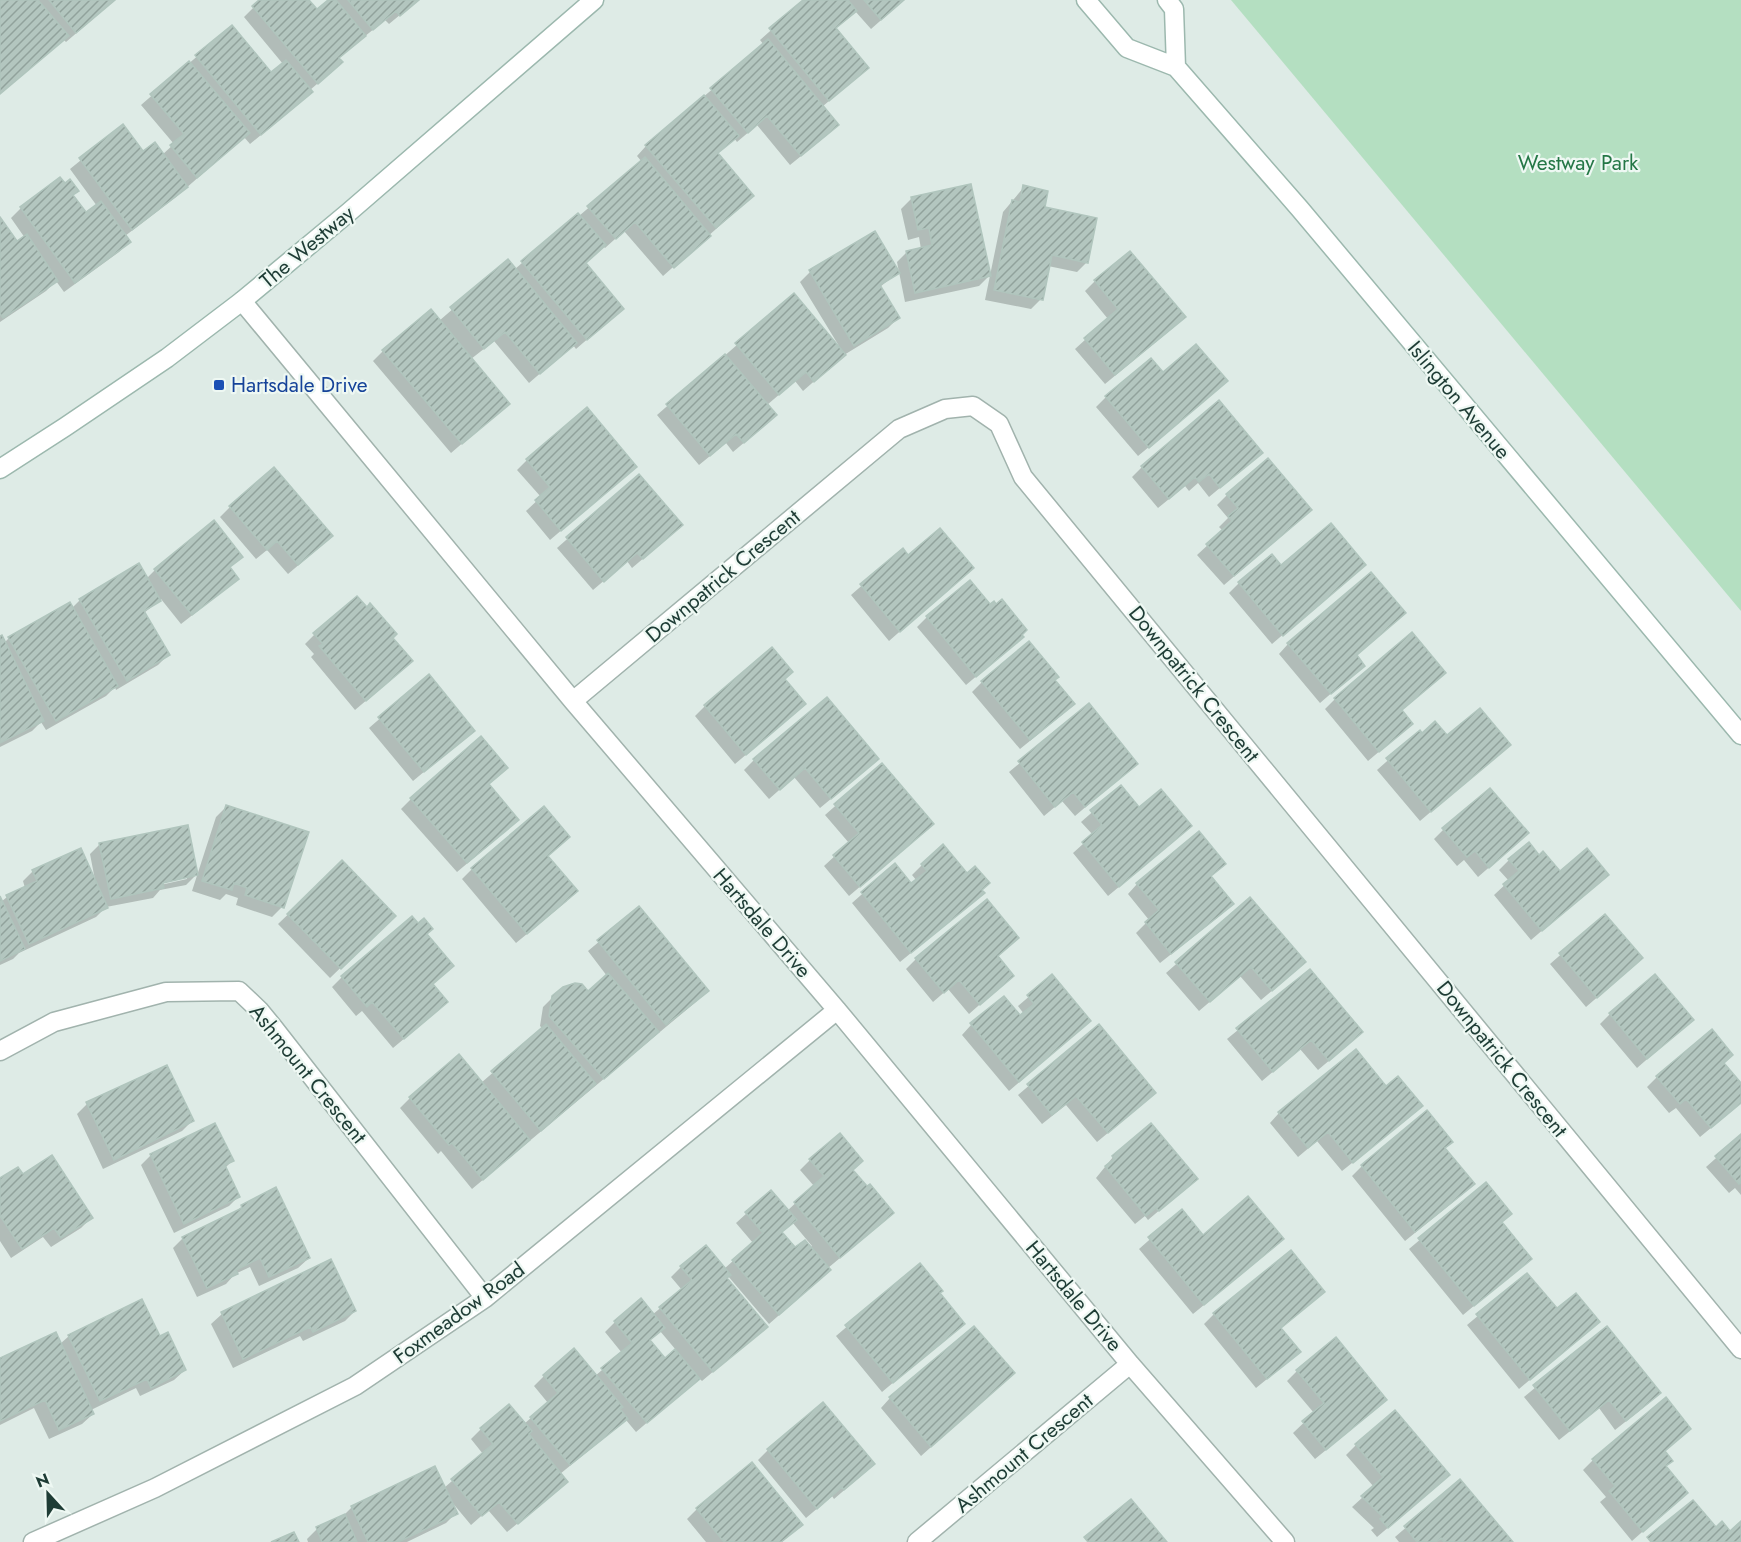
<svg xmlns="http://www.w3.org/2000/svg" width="1741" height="1542" font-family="Jost,sans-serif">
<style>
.park{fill:#b4dfc1}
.shadow{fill:#0003;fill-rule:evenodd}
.building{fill:url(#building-hatch);stroke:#b0c5bd;stroke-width:1.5}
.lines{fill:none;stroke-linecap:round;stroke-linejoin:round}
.street-casing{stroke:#a1b3ad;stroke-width:21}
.secondary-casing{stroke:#9cb8ae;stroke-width:21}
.street{stroke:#fff;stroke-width:18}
.secondary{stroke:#fff;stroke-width:18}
.transit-dot{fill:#1a4fb4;stroke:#eef8f3;stroke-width:2}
.labels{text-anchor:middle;stroke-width:4.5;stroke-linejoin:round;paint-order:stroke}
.park-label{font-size:21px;fill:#247746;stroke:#eef8f3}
.street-label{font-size:21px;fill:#1e3c35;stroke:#eef8f3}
.transit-label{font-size:21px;fill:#164399;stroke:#eef8f3;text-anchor:start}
</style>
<defs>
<pattern id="building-hatch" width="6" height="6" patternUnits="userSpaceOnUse" patternTransform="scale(1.5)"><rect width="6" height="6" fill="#b3c6bf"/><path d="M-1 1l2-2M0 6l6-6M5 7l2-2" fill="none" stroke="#91a29c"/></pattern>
</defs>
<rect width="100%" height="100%" fill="#deebe6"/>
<!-- park -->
<path class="park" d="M1231 0H1741V611Z"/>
<!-- shadow -->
<path class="shadow" d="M0 0H115L66 42 63 39 0 94Z
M261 0H307L317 11 330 0H418L389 24 385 20 338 58 331 72 310 90 301 102 250 144 244 137 176 197 125 236 129 242 119 252 64 292 56 281 46 291 0 322V219L16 244 25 238 11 218 21 208 60 179 86 214 97 206 70 169 123 126 143 153 162 155 174 144 141 105 231 27 271 75 283 64 244 17Z
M805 0H904L871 29 855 11 835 29 867 68 822 107 827 135 790 165 757 125 737 142 734 138 717 154 742 206 663 276 624 231 605 248 603 246 584 264 612 318 576 349 573 345 529 383 494 341 471 359 508 404 451 453 373 361 383 351 439 321 508 261 515 269 578 215 579 216 642 162 637 156 646 146 764 45 760 40Z
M969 186 989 276 979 286 905 302 897 262 907 252 921 249 919 237 908 240 901 209 911 199Z
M1024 187 1087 262 1077 272 1048 266 1041 299 1031 309 985 300 1003 212Z
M810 272H898L880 287 898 318 888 328 844 355 803 391 795 381 767 405 765 425 733 452 726 443 699 465 657 415 794 295 837 347 839 346 800 282Z
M1095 281 1174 327 1105 384 1075 349 1108 319 1085 291Z
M1163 375 1216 391 1138 456 1096 407 1106 397Z
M527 460 625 476 550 540 526 511 541 497 517 470Z
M1251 462 1209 497 1198 483 1189 491 1185 486 1158 508 1132 477 1142 467Z
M639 476 671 535 632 568 627 561 593 590 557 548Z
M1227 495 1300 520 1224 585 1197 555 1223 531 1219 527 1228 518 1217 505Z
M230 507 321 546 288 574 267 550 256 559 220 517Z
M903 550 908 557 972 568 889 641 851 595Z
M241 557 229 568 227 588 181 624 161 599 144 613 168 655 158 665 116 690 115 687 106 696 46 730 41 722 32 731 0 747V637L4 643 9 638 72 608 80 600 138 565 146 579 155 570Z
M1364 565 1272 644 1229 593 1239 583 1281 567Z
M990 606 1012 646 966 685 917 627 927 617Z
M1404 613 1355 656 1363 666 1320 703 1279 654 1288 644Z
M315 634 401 671 355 710 311 657 314 654 305 644Z
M429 676 473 731 413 781 369 728Z
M784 680 794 714 735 764 695 716 705 706Z
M1053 681 1063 714 1020 749 972 692 982 682Z
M1335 699 1400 711 1401 733 1368 761 1325 709Z
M1089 706 1136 764 1075 816 1062 801 1044 816 1009 772Z
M1420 732 1422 735 1509 745 1420 821 1377 770Z
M754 760 867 769 820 808 794 777 769 799 744 770Z
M882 765 922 834 849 896 824 866 849 843 825 815Z
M488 785 507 830 457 872 401 809 411 799Z
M1121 787 1139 809 1180 836 1108 896 1073 853 1093 835 1081 822Z
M226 807 282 907 272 917 236 905 238 898 226 894 220 900 192 891 216 817Z
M1444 829 1517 843 1478 877 1464 860 1457 866 1434 839Z
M100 844 196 875 186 885 160 890 153 898 106 907 96 917 19 953 13 959 0 965V900L1 902 7 897 25 888 23 881 33 871 95 880 90 854ZM187 876V879L156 886 155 883Z
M547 856 567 901 516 943 462 879 472 869Z
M1538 857 1560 873 1607 875 1531 940 1494 895 1509 881 1499 870 1509 860Z
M342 863 394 916 330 978 278 924Z
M1224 864 1210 877 1222 914 1160 963 1136 933 1149 920 1128 894 1137 884Z
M895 865 911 886 917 881 912 875 922 865 981 890 973 902 900 962 852 903Z
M1250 899 1294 972 1261 1000 1240 976 1199 1011 1166 973Z
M639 908 697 1001 472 1189 441 1151 438 1154 400 1108 410 1098 481 1083 543 1029 540 1026 543 1007 553 997 588 993 607 976 588 951Z
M1605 916 1631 968 1586 1007 1550 964Z
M425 935 452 966 432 985 436 1012 393 1048 362 1011 356 1016 332 987 342 977Z
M1017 938 996 957 1012 976 969 1014 948 989 933 1002 906 969 916 959Z
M1310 971 1351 1042 1318 1070 1300 1049 1262 1081 1227 1039Z
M1052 977 1089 1021 1009 1091 962 1035 971 1025 1020 1018 1024 1014 1018 1006Z
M1610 1014 1692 1020 1637 1068 1600 1024Z
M1099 1026 1144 1103 1097 1142 1066 1105 1042 1124 1018 1095Z
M1723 1063 1741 1085V1103L1700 1137 1676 1108 1669 1113 1647 1087 1657 1077Z
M1386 1088 1411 1116 1342 1171 1317 1141 1298 1157 1270 1123 1279 1113Z
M87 1104 192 1121 182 1131 103 1169 77 1114Z
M1741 1136V1195L1735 1188 1729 1193 1706 1167Z
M1444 1149 1463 1194 1405 1241 1352 1176 1362 1166Z
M151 1155 232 1161 225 1168 239 1196 229 1206 174 1233 141 1165Z
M1113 1157 1196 1179 1148 1220 1145 1216 1135 1224 1096 1178Z
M810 1160 851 1171 882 1223 828 1268 829 1270 819 1280 769 1324 728 1276 726 1279 766 1327 702 1381 699 1378 636 1432 626 1420 560 1474 556 1492 507 1532 488 1510 471 1525 451 1501 456 1513 446 1523 407 1542H308L307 1539 317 1529 341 1518 352 1507 444 1488 483 1454 471 1439 481 1429 524 1424 548 1403 534 1386 544 1376H595L622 1353 605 1332 615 1322 652 1315 682 1290 671 1277 681 1267 724 1269 753 1243 736 1223 770 1192 787 1211 814 1186 800 1170ZM792 1222 812 1246 810 1248 795 1249 781 1233ZM660 1331 676 1350 665 1360 649 1341Z
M22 1176 91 1218 81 1228 51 1247 43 1237 11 1258 0 1241V1180Z
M1486 1184 1501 1223 1530 1259 1463 1315 1409 1249Z
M242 1206 309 1258 298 1268 259 1286 250 1267 235 1274 226 1284 197 1297 173 1248 183 1238 234 1214Z
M1182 1211 1203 1237 1272 1249 1193 1314 1139 1249Z
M330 1261 355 1311 345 1321 303 1341 300 1336 233 1368 211 1324 222 1314Z
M919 1265 938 1293 963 1324 882 1392 836 1336Z
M1527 1275 1556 1311 1598 1322 1519 1389 1467 1325Z
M1323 1292 1280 1329 1289 1361 1256 1388 1204 1324 1214 1314Z
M1607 1328 1649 1403 1615 1430 1599 1408 1559 1440 1524 1397Z
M69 1336 159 1338 185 1370 174 1380 140 1396 136 1388 91 1410 93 1414 82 1424 49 1439 34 1408 0 1425V1359L60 1344Z
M1297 1371 1375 1410 1315 1459 1293 1433 1314 1413 1287 1381Z
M1003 1383 921 1456 881 1408 890 1398Z
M1356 1445 1438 1485 1377 1537 1371 1530 1374 1528 1352 1507 1374 1487 1346 1455Z
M768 1450 863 1474 834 1499 832 1496 806 1518 758 1460Z
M1664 1452 1665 1467 1686 1493 1632 1541 1600 1502 1606 1497 1583 1470 1593 1460Z
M1460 1481 1511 1542H1399L1395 1537Z
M697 1509 801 1525 782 1542H706L687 1519Z"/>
<!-- building -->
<path class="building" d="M0 0H38L69 36 0 94Z
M49 0H115L76 33Z
M259 0H309L317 9 328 0H336L366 36 339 58 343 62 318 84 252 6Z
M348 0H419L400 16 396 11 373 30Z
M803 0H848L857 11 836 28 869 68 829 101 769 28Z
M864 0H904L881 20Z
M232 25 271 72 286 60 313 92 261 135 195 55Z
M768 39 839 125 801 156 767 116 748 133 710 88Z
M189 61 250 133 197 178 170 145 184 134 150 94Z
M704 95 739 136 718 153 754 196 716 228 645 145Z
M123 124 143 151 155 142 188 187 132 230 79 158Z
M645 157 711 236 674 268 635 222 616 239 587 206Z
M60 177 65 183 70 179 79 191 73 195 86 212 101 201 131 242 75 283 20 207Z
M971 184 991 276 915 293 906 251 932 245 929 228 918 230 911 197Z
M1023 185 1048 191 1045 207 1097 218 1088 263 1052 255 1043 300 994 290 1012 200 1020 202Z
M578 213 606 245 586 263 624 309 587 340 521 261Z
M0 217 17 241 27 234 58 281 3 318 0 314Z
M875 231 900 273 880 285 900 318 854 346 809 270Z
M1130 251 1186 317 1115 375 1084 338 1118 309 1094 280Z
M508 259 577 343 540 374 505 332 484 349 450 307Z
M794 293 846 355 814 382 806 372 779 395 735 343Z
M431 309 510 404 462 444 382 350Z
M1196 344 1228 381 1149 448 1105 396 1151 358 1163 372Z
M725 354 777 415 744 443 736 434 710 456 666 404Z
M1219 400 1263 453 1220 488 1209 474 1199 482 1195 477 1169 499 1141 466Z
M587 407 637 467 561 531 535 500 550 487 526 459Z
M1268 458 1312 510 1234 576 1206 544 1232 521 1228 516 1238 508 1226 494Z
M274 467 333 536 298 565 277 541 267 550 229 506Z
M639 474 683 525 643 559 637 553 604 582 566 537Z
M214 520 243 557 230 567 239 579 192 615 154 569Z
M1331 523 1366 565 1283 636 1238 582 1272 554 1281 565Z
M940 528 974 568 900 632 860 584 903 548 908 555Z
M139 563 161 601 144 611 170 655 127 681 79 599Z
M1371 572 1406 613 1357 655 1365 666 1331 694 1287 643Z
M970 580 990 604 994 601 996 604 1002 599 1027 630 1022 635 1024 637 976 677 926 616Z
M357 596 367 607 370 603 397 634 393 638 413 661 366 701 319 646 323 644 313 633Z
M70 602 118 686 56 721 8 637Z
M1412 632 1446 673 1402 710 1413 724 1379 752 1334 698Z
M2 635 44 721 0 743V636Z
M1029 641 1059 677 1055 680 1075 704 1030 740 981 681Z
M772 647 793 672 785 679 806 704 746 755 704 705Z
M429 674 475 731 424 772 378 717Z
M827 697 879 759 831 799 805 768 780 790 753 759Z
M1089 703 1138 764 1085 807 1073 792 1055 807 1018 761Z
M1480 708 1511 745 1431 812 1386 758 1420 730 1422 733 1435 721 1447 735Z
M481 736 508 768 489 784 519 820 467 863 410 798Z
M882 763 934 824 860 887 833 855 859 833 834 804Z
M1121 785 1139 807 1161 789 1192 826 1119 887 1082 842 1102 825 1090 810Z
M1490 788 1529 833 1489 868 1475 851 1467 857 1442 828Z
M226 805 309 832 284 908 245 895 247 888 234 883 232 890 202 881Z
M544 806 570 837 548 856 578 891 527 934 471 868Z
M188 825 198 875 163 883 164 888 111 899 99 843Z
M1199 831 1226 864 1211 876 1234 904 1171 954 1145 922 1159 910 1136 883Z
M1529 842 1539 855 1543 851 1560 871 1587 848 1609 875 1542 931 1503 884 1519 871 1508 859Z
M943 844 967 873 975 866 990 883 982 890 985 893 911 953 861 892 895 863 911 883 927 871 921 864Z
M81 848 108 908 29 944 6 895 37 881 32 870Z
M342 860 396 916 341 969 287 914Z
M0 896 25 949 0 961Z
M1250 897 1306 962 1272 991 1251 967 1210 1002 1175 962Z
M987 899 1019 938 998 956 1014 976 980 1005 959 980 944 993 915 958Z
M639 906 709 991 666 1025 597 940Z
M1605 914 1643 958 1597 998 1559 953Z
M412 916 418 923 424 918 433 929 427 934 454 966 433 984 448 1002 404 1039 372 1002 367 1007 341 976Z
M1310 969 1363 1032 1329 1061 1311 1040 1273 1072 1236 1028Z
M608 973 659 1032 604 1079 549 1016 552 996 563 987 575 983 582 984 588 991Z
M1052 974 1091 1021 1019 1082 970 1023 1004 996 1020 1015 1034 1004 1027 995Z
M1655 974 1694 1020 1647 1059 1609 1013Z
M546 1024 596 1084 541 1131 491 1071Z
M1099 1024 1156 1093 1108 1133 1076 1096 1052 1115 1027 1084Z
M1712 1029 1733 1055 1724 1063 1741 1083V1103L1711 1128 1686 1099 1680 1104 1656 1076Z
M1356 1049 1386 1086 1398 1076 1423 1106 1353 1163 1328 1132 1308 1148 1278 1112Z
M459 1054 530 1140 483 1180 452 1143 449 1145 409 1097Z
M167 1065 194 1121 114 1160 86 1102Z
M1427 1110 1453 1142 1445 1148 1475 1184 1415 1232 1361 1165Z
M215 1123 234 1161 225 1165 240 1197 184 1224 150 1154Z
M1151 1123 1198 1179 1159 1211 1156 1208 1146 1216 1105 1166 1114 1159 1112 1156Z
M840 1133 863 1161 853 1170 867 1186 870 1184 894 1213 840 1258 794 1202 824 1176 809 1159Z
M1741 1134V1183L1739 1184 1715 1156Z
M52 1155 93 1218 61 1238 54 1228 22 1249 0 1216V1178L18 1167 23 1174Z
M1486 1182 1512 1214 1502 1222 1532 1259 1474 1306 1418 1238Z
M276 1187 310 1258 269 1277 260 1258 236 1270 238 1274 207 1288 182 1237 242 1208 241 1205Z
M771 1190 797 1220 782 1232 795 1247 805 1240 831 1270 779 1315 732 1260 763 1233 745 1212Z
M1248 1196 1284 1239 1204 1305 1148 1237 1182 1209 1203 1235Z
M706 1245 731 1275 727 1278 768 1327 713 1372 659 1307 692 1280 680 1266Z
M1291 1250 1325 1292 1281 1328 1301 1352 1267 1379 1213 1313Z
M331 1259 356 1311 313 1332 310 1327 243 1359 221 1312Z
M920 1263 943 1291 940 1293 965 1324 893 1383 845 1325Z
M1527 1273 1557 1308 1576 1293 1600 1322 1530 1380 1476 1314Z
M641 1298 665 1328 650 1340 665 1358 675 1349 700 1379 647 1423 601 1368 632 1343 614 1321Z
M142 1299 160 1336 168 1332 186 1370 151 1388 147 1379 100 1401 68 1335Z
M974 1326 1015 1373 931 1447 889 1397Z
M1607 1326 1661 1393 1626 1421 1609 1400 1570 1431 1533 1385Z
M56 1332 94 1414 59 1430 45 1400 0 1421V1358Z
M1336 1337 1387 1400 1326 1450 1302 1421 1324 1403 1296 1370Z
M574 1348 623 1407 620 1409 628 1419 570 1465 530 1417 558 1393 543 1375Z
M1666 1397 1691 1429 1665 1451 1673 1461 1666 1466 1688 1493 1643 1532 1609 1491 1615 1486 1592 1459Z
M823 1402 875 1464 844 1490 842 1487 817 1509 767 1449Z
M509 1404 532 1431 529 1434 568 1482 518 1524 499 1502 482 1516 451 1479 493 1444 480 1428Z
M1395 1410 1450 1475 1388 1528 1380 1519 1383 1517 1361 1496 1383 1477 1355 1444Z
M752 1462 803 1525 781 1542H724L696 1508Z
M435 1466 458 1514 398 1542H368L351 1506Z
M1460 1479 1513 1542H1444L1441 1538 1436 1542H1417L1404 1526Z
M1131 1499 1167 1542H1088L1084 1537Z
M1693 1500 1716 1527 1722 1521 1730 1531 1741 1521V1542H1651L1647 1537Z
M345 1514 357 1542H322L316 1527Z
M294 1532 299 1542H271Z"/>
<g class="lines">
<defs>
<path id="street" d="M242 301 573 701 837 1010 1130 1364 1285 1542
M573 701 899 429 945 409 973 406 999 424 1023 477 1741 1349
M0 1051 54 1022 166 992 239 991 259 1010 273 1027 485 1298
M33 1542 155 1488 355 1386 485 1298 837 1010
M917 1542 1130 1364"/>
<path id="secondary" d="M1086 0 1127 48 1176 67 1300 209 1741 735
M1167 0 1174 9 1176 67
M0 469 65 427 167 358 242 301 349 212 594 0"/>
</defs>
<!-- street casing -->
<use href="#street" class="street-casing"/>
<!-- secondary casing -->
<use href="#secondary" class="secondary-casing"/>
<!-- street -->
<use href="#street" class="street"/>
<!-- secondary -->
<use href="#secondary" class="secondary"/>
</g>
<!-- markers -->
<rect class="transit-dot" x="213" y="379" width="12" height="12" rx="3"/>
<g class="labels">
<!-- park labels -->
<g class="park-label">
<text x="1578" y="170">Westway Park</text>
</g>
<!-- street labels -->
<g class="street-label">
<text transform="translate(307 247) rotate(-40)" y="7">The Westway</text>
<text transform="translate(1459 400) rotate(50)" y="7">Islington Avenue</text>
<text transform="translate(723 576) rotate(-40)" y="7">Downpatrick Crescent</text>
<text transform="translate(1194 684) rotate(51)" y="7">Downpatrick Crescent</text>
<text transform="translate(762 923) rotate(49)" y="7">Hartsdale Drive</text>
<text transform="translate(1502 1059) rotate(51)" y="7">Downpatrick Crescent</text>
<text transform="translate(308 1074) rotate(51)" y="7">Ashmount Crescent</text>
<text transform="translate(1074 1296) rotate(50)" y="7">Hartsdale Drive</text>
<text transform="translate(459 1313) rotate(-36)" y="7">Foxmeadow Road</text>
<text transform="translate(1024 1453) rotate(-40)" y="7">Ashmount Crescent</text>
</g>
<!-- transit labels -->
<g class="transit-label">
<text x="231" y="392">Hartsdale Drive</text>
</g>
</g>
<!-- north arrow -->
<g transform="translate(48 1494) rotate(338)" stroke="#eef8f3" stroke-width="4.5" paint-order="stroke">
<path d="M0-4.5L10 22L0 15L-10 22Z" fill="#1e3c35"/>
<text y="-9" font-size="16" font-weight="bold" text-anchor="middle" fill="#1e3c35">N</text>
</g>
</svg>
